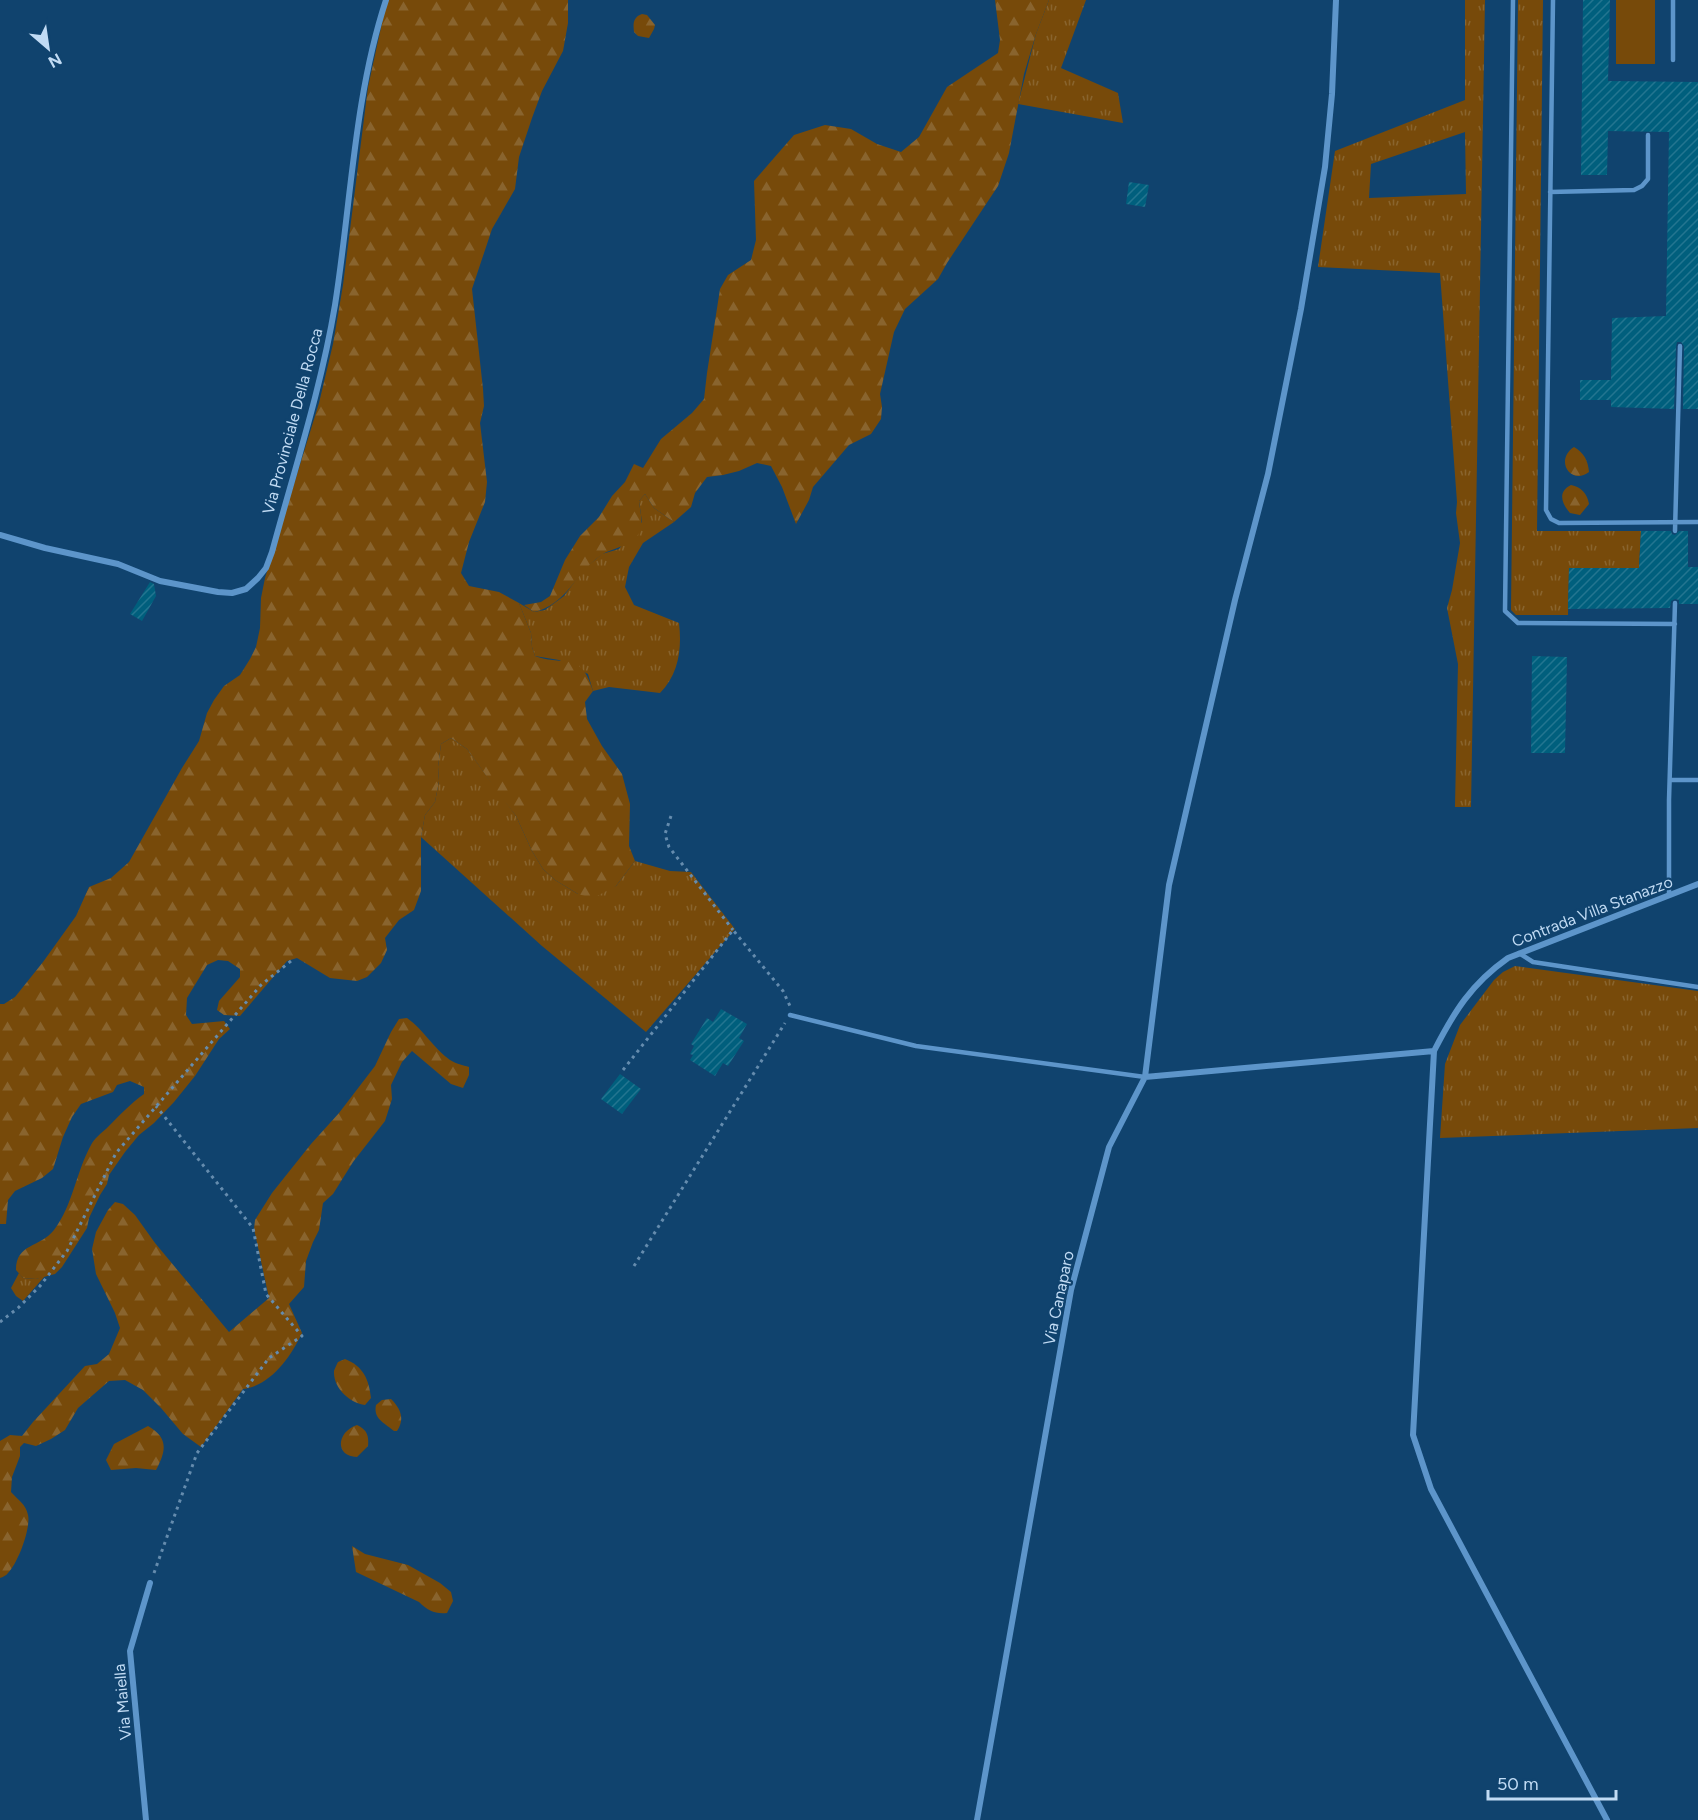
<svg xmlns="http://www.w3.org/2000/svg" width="1698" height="1820" font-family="Figtree,sans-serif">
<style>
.grass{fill:url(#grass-tufts);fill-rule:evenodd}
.forest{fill:url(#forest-firs)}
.garden{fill:#774a0a}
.building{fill:url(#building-hatch)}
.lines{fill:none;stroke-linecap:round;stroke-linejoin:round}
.path{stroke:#658cae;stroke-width:3;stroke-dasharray:3 4.5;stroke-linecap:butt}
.lane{stroke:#5d95ca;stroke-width:4.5}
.street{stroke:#5d95ca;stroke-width:6}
.labels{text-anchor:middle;stroke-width:4.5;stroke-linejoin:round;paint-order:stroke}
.street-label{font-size:16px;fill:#c1dbf4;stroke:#10436e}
</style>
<defs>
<pattern id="grass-tufts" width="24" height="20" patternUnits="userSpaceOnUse" patternTransform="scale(1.5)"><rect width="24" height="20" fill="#774a0a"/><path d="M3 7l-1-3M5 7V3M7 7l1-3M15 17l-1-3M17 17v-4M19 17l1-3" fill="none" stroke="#89642e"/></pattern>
<pattern id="forest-firs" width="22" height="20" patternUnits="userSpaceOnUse" patternTransform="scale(1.5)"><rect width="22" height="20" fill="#774a0a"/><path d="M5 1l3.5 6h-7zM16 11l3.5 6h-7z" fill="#89642e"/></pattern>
<pattern id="building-hatch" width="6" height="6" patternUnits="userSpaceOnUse" patternTransform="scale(1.5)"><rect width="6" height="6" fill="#005f7d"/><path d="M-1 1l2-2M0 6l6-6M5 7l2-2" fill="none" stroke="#237590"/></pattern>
</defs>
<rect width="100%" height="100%" fill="#10436e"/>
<!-- grass -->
<path class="grass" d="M1049 0H1086L1061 68 1118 93 1123 123 1018 104 1036 34Z
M1465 0H1485L1471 807H1455L1458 664 1447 608 1452 590 1460 543 1456 513 1457 502 1440 273 1318 267 1335 151 1465 100ZM1465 132 1466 194 1369 198 1371 164Z
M1518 0H1543L1537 531H1641L1639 568H1569L1568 615H1516L1511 610Z
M645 494 654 508 674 522 643 543 629 567 625 587 634 605 679 623C682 648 679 674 660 693L609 687 593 691 588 674 559 660 535 656 532 647 531 633 519 603 534 612 545 610 564 596 584 569 602 554 619 549 642 522 639 501Z
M451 738 467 749 516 816 532 851 543 869 555 880 578 894 616 886 635 861 670 871 691 872 735 929 646 1032 542 946 421 837 425 815 435 802 439 781 438 767 441 744Z
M1515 966 1698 991V1128L1440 1138 1445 1064 1460 1025 1494 980 1503 972Z
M19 1273 23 1278 36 1279 45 1276 23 1301 16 1296 11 1288Z"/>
<!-- forest -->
<path class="forest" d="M387 0H568V23L563 51 542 91 532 118 519 157 515 189 492 229 472 289 483 389 484 406 480 423 487 482 485 502 469 542 461 573 469 586 499 592 519 603 531 633 532 647 535 656C565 667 581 650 593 691L585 702 587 719 602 746 622 774 630 804 629 846 635 861 616 886 597 896 588 897 578 894 555 880 543 869 532 851 516 816 498 793 485 774 467 749 451 738 441 744 438 767 439 781 435 802 425 815 421 837V891L414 910 399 920 385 938 387 950 381 963 367 977 357 981 330 978 297 958 287 961 240 1016 224 1015 217 1010 219 1001 240 977V969L228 961 218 960 207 965 187 998 186 1015 192 1024 224 1021 230 1029 219 1039 195 1076 174 1102 154 1123 139 1135 125 1152 109 1175 107 1184 100 1195 89 1218 87 1228 62 1267 55 1274 36 1279 23 1278 16 1270C16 1243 40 1248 54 1230 73 1205 76 1172 91 1145 94 1139 101 1133 107 1128 119 1116 130 1104 144 1094V1087L130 1081 117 1085 113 1092 81 1104 72 1117 63 1137 53 1169 42 1178 15 1191 8 1200 6 1224H0V1004H4L15 997 43 962 76 916 89 887 111 878 129 862 182 768 199 741 207 713 214 700 224 686 240 675 250 659 256 647 260 628 261 598 265 578 319 403 333 344 343 285 368 87Z
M995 0H1049L1036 34 1024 74 1009 153 998 186 947 263 938 279 905 309 894 332 880 394 882 407 881 419 871 434 849 445 813 487 809 500 796 524 782 487 771 466 757 463 739 471 723 475 707 477 695 493 691 507 674 522 654 508 645 494 639 501C640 512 644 523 639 533 630 548 612 547 600 556 575 574 566 605 534 612L524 605 541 602 550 596 565 560 580 536 599 517 612 496 625 482 634 464 643 468 661 439 692 413 704 399 707 373 720 289 728 275 751 260 756 240 754 181 794 135 825 125 851 129 877 144 901 152 919 137 947 87 998 53 1000 40Z
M642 14 647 15 655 25 654 29 649 38 638 36 634 32C633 24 633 17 642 14Z
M1574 447C1584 453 1588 460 1589 472 1571 486 1554 460 1574 447Z
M1571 485C1581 487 1587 493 1589 504L1580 515 1570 513C1562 504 1557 492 1571 485Z
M407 1018C424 1030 434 1049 450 1060 456 1064 463 1065 469 1067V1075L463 1088 451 1084 412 1051 402 1062 391 1085 392 1099 385 1121 353 1162 333 1194 323 1203 319 1230 313 1242 306 1261 304 1287 289 1304 302 1333C291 1357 270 1386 243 1389L201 1447 183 1434 161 1408 143 1390 125 1380 109 1381 78 1408 65 1430 51 1439 36 1446 24 1443 20 1447V1456L12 1477 11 1492C18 1500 26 1504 28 1515 31 1528 18 1563 8 1573 7 1575 1 1578 0 1578V1441L10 1435 22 1436 33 1422 85 1366 97 1364 109 1354 120 1328 115 1313 96 1274 92 1249 96 1232 108 1210 115 1202 123 1204 135 1215 155 1243 229 1332 269 1298 254 1229 255 1220 272 1193 311 1144 339 1113 375 1066 391 1032 399 1019Z
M345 1359C363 1366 369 1379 371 1398L365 1405C350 1403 333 1388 334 1371 334 1370 338 1362 338 1362Z
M391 1399C401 1409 405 1419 397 1431H394C385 1423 373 1419 376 1405L382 1400Z
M357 1425C367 1430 369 1435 368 1446L357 1457C335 1457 336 1432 357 1425Z
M148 1426C169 1438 166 1451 156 1470L136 1468 111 1470 106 1460 114 1444Z
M352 1546 365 1554 408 1565 440 1583 451 1592 453 1601 447 1613C435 1614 428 1611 419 1602L356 1572Z"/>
<!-- garden -->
<path class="garden" d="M1616 0H1655V64H1616Z"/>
<!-- building -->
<path class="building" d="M1583 0H1610L1608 81 1698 82V409H1683L1684 346 1681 342H1677L1676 346 1674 409 1611 407V400H1580V380H1611L1612 318 1666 316 1669 132 1608 131 1607 175H1581Z
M1129 182 1149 185 1145 207 1126 204Z
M1641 531H1671L1672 534 1675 535 1679 531H1688V567H1698V604H1679V600L1675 599 1671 601 1670 608 1568 609 1569 568H1639Z
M150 582 154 584 156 596 142 621 130 614Z
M1532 656 1567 657 1565 753H1531Z
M721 1009 747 1024 739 1038 744 1041 728 1066 723 1063 715 1076 690 1060 693 1055 690 1054 694 1046 691 1044 707 1018 713 1022Z
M620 1074 641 1089 622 1114 601 1099Z"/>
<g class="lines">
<!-- path -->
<path class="path" d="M671 816 665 834 669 847 733 930
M623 1070 733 930 783 991 790 1006
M634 1266 785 1023
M0 1322 18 1308 40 1286 67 1251 116 1153 261 985 291 961
M154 1573 197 1453 269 1358 302 1336 266 1294 253 1228 156 1106"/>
<!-- lane -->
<path class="lane" d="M1513 0 1505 611 1518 623 1675 624
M1553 0 1546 510 1551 519 1559 523 1698 522
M1673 0V60
M1550 192 1634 190 1642 186 1648 179V135
M1675 531 1680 346
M1670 780H1698
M1669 895V800L1675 603
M1519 953 1533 962 1698 987
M790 1015 916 1046 1145 1077"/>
<!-- street -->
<path class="street" d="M0 535 45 548 118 564 160 581 218 592 232 593 246 589 258 578 266 568 272 552C294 471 321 389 335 305 351 204 354 97 386 0
M1145 1077 1169 885 1235 600 1268 474 1301 309 1325 167 1332 94 1336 0
M146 1820 130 1651 150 1583
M977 1820 1071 1290 1109 1147 1145 1077 1434 1051
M1607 1820 1431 1489 1413 1435 1434 1051C1454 1012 1471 984 1508 958L1698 884"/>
</g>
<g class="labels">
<!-- street labels -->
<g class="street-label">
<text transform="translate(292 421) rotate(-75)" y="6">Via Provinciale Della Rocca</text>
<text transform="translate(1592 911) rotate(-21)" y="6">Contrada Villa Stanazzo</text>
<text transform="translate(1058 1298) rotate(-78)" y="6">Via Canaparo</text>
<text transform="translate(122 1702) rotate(-95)" y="6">Via Maiella</text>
</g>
</g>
<!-- north arrow -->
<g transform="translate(48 48) rotate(151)" stroke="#10436e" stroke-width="4.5" paint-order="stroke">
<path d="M0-4.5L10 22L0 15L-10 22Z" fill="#c1dbf4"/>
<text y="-9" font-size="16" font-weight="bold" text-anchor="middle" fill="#c1dbf4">N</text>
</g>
<!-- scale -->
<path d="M1488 1790v9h128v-9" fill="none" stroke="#c1dbf4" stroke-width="3"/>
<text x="1497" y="1790" font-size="18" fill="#c1dbf4" stroke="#10436e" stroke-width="4.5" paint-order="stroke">50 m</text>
</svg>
